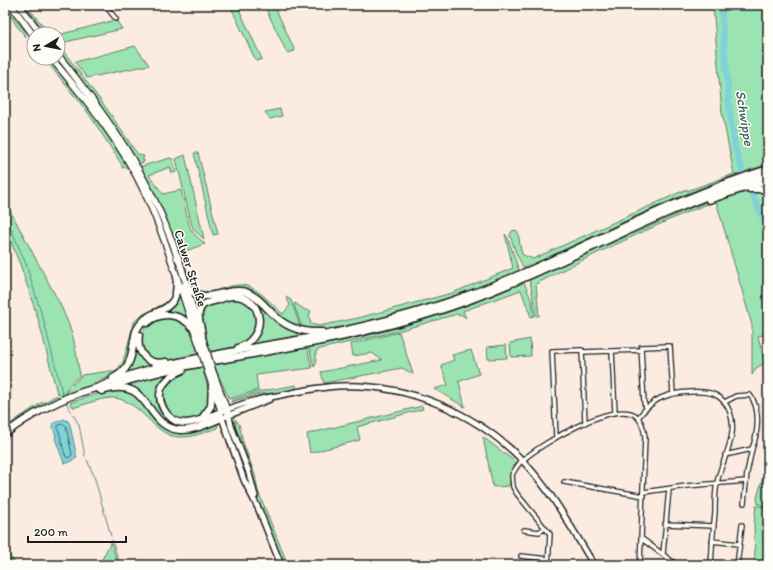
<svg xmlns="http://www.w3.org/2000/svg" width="773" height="570" font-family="Itim,sans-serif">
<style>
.green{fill:#9be3b1;stroke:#5c8066}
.water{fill:#80d1d9;stroke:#58898d}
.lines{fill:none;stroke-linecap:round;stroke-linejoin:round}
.shore{stroke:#446468;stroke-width:1}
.stream{stroke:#58898d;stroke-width:1}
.river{stroke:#80d1d9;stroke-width:6}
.street-casing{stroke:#1c1c1c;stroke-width:6}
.secondary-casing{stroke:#1c1c1c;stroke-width:8}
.primary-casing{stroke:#1c1c1c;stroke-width:8}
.highway-casing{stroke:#1c1c1c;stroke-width:9}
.street{stroke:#fdfcf7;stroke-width:3.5}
.secondary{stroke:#fdfcf7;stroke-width:5}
.primary{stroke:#fdfcf7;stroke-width:5.5}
.highway{stroke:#fdfcf7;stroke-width:6}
.primary-bridge-casing{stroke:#1c1c1c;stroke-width:8;stroke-linecap:butt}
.primary-bridge{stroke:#fdfcf7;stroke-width:5.5}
.labels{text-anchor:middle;stroke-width:3;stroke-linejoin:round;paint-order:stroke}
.street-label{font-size:13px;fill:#1c1c1c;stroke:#fdfcf7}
.water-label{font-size:14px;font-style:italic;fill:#3f5b5e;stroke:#fdfcf7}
</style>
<rect width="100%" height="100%" fill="#fcebe0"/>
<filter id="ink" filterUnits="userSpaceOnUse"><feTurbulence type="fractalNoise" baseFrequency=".025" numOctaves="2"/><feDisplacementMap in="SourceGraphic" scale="8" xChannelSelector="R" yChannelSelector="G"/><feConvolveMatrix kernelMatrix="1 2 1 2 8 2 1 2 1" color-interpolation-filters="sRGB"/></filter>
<g filter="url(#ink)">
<!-- green -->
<path class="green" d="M25 5H26L50 34H46Z
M230 5H237L262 59 256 61Z
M264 5H274L295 51 287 53Z
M713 5H768V164C684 190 604 232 524 269L516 253 510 235 512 231 516 230 518 232 521 251 523 255 533 259 687 189V191L734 174 722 113Z
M5 6 24 30 26 37 16 25Z
M116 20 122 29 61 43 58 40V35Z
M58 44 107 109 136 152 139 155 144 156 142 160H144V162L138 164 75 71 58 50Z
M135 46 149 65 87 78 75 62Z
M44 58H49L91 111 128 167 122 168V165L89 114Z
M280 109 282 116 270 119 265 112Z
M194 153H198L218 234 213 235Z
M185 155 204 239 195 231 192 226 176 159Z
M170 158 173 159 176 172 172 173 170 167 149 175 163 194 181 190 190 228 195 235 205 244 180 253 192 285C204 300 224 285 239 285 256 284 271 304 283 314L290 305 286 297 291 300 301 329 289 324 252 293H198L192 289 139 167Z
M768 191V334L758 336 765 363 756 368 752 375V325L716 201C683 213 651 228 619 243 591 256 563 269 536 284L539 316H536L531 286 529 280 693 207 740 193Z
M5 201 61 306 69 325 74 341 80 375C74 381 64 387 65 396L63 397 60 394 57 393 39 322 21 267 5 227Z
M505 234 508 238 519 271C471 291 423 308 372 320 349 326 327 331 303 330L295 308 294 304 295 303 305 310 311 311 309 316 311 324 319 326 358 318 452 293 513 268Z
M524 282 532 302 534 316 531 317 521 290 463 311 466 318 462 315 457 314 398 331 320 349 316 351V364L314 367 309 347C383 335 456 313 524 282Z
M179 291 187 318C182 316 178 313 172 313 150 311 126 333 141 355 144 360 149 362 153 365L123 374C125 371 129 367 131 362 135 349 134 334 143 324 154 310 174 312 178 292Z
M236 293 249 296 294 331 307 335 248 346 261 324 246 297 206 301 197 313 192 299 194 295Z
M239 298 252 307 257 321 255 334 238 346 210 352 200 313 204 306 226 299Z
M167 302 169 303 143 319 127 363 117 374 95 382 89 387 67 396 66 393 69 388 82 375 117 370 123 362 134 322 140 316Z
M169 318C173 318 177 320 181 322 193 328 194 342 198 354L161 362C142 362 133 338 148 325 154 320 161 319 169 318Z
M399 332 413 374 402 368 324 383 321 372 382 360 372 353 353 356 351 344Z
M530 339 531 356 511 357 510 343Z
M506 345 507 358 488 359 487 347Z
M307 347 312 368 256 375 258 390 229 399 214 365Z
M471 350 479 374 458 382H459L465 407 434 389 448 385 441 365 454 360 452 355Z
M202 367 209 392 210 403C207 407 204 415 199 418 171 432 147 396 175 375 183 370 193 369 202 367Z
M173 371 159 395 173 421 209 419C196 424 175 433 162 420 157 414 152 407 147 401 140 394 128 390 120 386Z
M296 385V389L280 393 259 394 231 402 232 400 257 392Z
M111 390 134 393 165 428C180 439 200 429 216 424H218L217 428C205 432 192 438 179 437 153 436 142 401 114 398 104 397 86 404 76 407H73L70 403C82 398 97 394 111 390Z
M55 396H59L61 398 5 430V427L41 403 45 402Z
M422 406 423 409 357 427 360 440 310 453 307 434Z
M235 419 239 424 242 439 255 475 258 491 288 565H284L257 498 252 470 236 429Z
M483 437 518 464 512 474 509 486 493 487Z
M768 458V507L758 504 757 498Z
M756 506 768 507V565H755L754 523Z
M111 542 118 565H99Z
M5 550 17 565H6L8 563 5 558Z"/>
<!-- water -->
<path class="water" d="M64 419 68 421 70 425 77 458 68 463H64L55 438 56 437 52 424Z"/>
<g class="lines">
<!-- shore -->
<path class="shore" d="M64 424 66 426 72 455 68 458 66 457C62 447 61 437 58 428V426Z"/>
<!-- stream -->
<path class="stream" d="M5 215 26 264 44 322 63 396
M65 401 79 425 85 456
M87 460 94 476 111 536
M112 540 120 565
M8 563 12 565"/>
<!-- river -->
<path class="river" d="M721 5 730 114 735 148 742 170 768 230
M768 508 764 534 768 555"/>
<defs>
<path id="street" d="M105 5 116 19
M612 351 615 413
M582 352 641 350
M646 407 644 403 641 347 670 346 673 394
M638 418C652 399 666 393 690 392 710 391 722 393 730 412 732 418 733 426 732 433 730 450 720 466 717 483 715 492 715 503 715 513 713 530 712 548 711 565
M556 437 552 351 582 350 585 423
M725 455 752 449C758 433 761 409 750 395L736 396 725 402
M564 482 644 496
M644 492 686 486 746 481
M744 503 747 473 752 449
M665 524 714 526
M524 530 539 532 545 528
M642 539 677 565
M712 541 739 544
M663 554 669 489
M521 556 548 559
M548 565 550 534 517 494 513 487 512 475C515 469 518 464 523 460 541 444 612 401 635 415 642 420 644 429 645 437L640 565
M737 565 742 525"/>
<path id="secondary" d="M270 399 222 418 244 480 259 510 281 565
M223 411C241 404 258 399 276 396 297 392 317 387 339 386 406 383 475 412 522 460 551 490 572 529 594 565
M229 416 231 426 248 470 255 496"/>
<path id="primary" d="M11 5 34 36
M19 5 41 34
M58 55C99 107 140 162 165 224 169 235 175 247 177 258
M51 58C86 99 122 144 145 193 168 243 182 295 200 347
M185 284 205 346
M213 372 229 416
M208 373 220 407 221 416"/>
<path id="highway" d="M750 189H768
M709 200 768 180
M177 255C182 265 184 287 194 293 209 302 228 287 246 292 257 296 264 305 272 313 285 327 303 333 322 332
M147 323C162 310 181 314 193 328
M139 335C136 354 148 366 166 362
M202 337C202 325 194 314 203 305 208 302 213 301 218 300 223 298 228 296 233 296 265 296 268 338 238 348
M183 370C175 373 168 377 163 385 154 400 167 423 185 423 197 423 210 416 221 412
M113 378C134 368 131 351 136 331 139 325 143 320 148 317 157 311 169 309 174 299 178 291 176 284 177 277
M115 385C160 370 206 362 253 354 314 343 376 331 435 312 550 275 653 210 768 175
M100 390 102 391C152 374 143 427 180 430 194 431 209 423 222 418
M203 417 211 406 212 384
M5 434C29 415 63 397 92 389 101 387 110 382 118 379 133 374 147 370 161 366 198 357 236 351 274 344 333 334 391 321 448 302 558 265 657 203 768 169"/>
</defs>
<!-- street casing -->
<use href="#street" class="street-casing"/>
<!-- secondary casing -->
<use href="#secondary" class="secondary-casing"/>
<!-- primary casing -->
<use href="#primary" class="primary-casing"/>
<!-- highway casing -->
<use href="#highway" class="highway-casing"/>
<!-- street -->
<use href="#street" class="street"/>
<!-- secondary -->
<use href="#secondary" class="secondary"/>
<!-- primary -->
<use href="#primary" class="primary"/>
<!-- highway -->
<use href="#highway" class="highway"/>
<defs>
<path id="primary-bridge" d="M205 346 213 372
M200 347 208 373"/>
</defs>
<!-- primary-bridge casing -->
<use href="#primary-bridge" class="primary-bridge-casing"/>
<!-- primary-bridge -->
<use href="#primary-bridge" class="primary-bridge"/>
</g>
</g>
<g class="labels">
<!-- street labels -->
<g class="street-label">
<text transform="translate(191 268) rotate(72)" y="5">Calwer Straße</text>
</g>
<!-- water labels -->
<g class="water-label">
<text transform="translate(745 118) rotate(81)" y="5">Schwippe</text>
</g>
</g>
<!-- margin -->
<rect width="773" height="570" fill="none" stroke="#fdfcf7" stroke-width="20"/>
<rect x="10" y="10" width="753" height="550" fill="none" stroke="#1c1c1c" stroke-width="1.5" filter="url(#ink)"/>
<!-- north arrow -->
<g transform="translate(46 46) rotate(260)"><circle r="19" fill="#fdfcf7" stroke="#a3a29f"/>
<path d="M0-3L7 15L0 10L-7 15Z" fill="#1c1c1c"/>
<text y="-6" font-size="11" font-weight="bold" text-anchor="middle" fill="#1c1c1c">N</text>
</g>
<!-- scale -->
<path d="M28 536v6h98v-6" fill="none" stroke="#1c1c1c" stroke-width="2"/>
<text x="34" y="536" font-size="12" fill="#1c1c1c" stroke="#fdfcf7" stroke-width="3" paint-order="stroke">200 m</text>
</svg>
